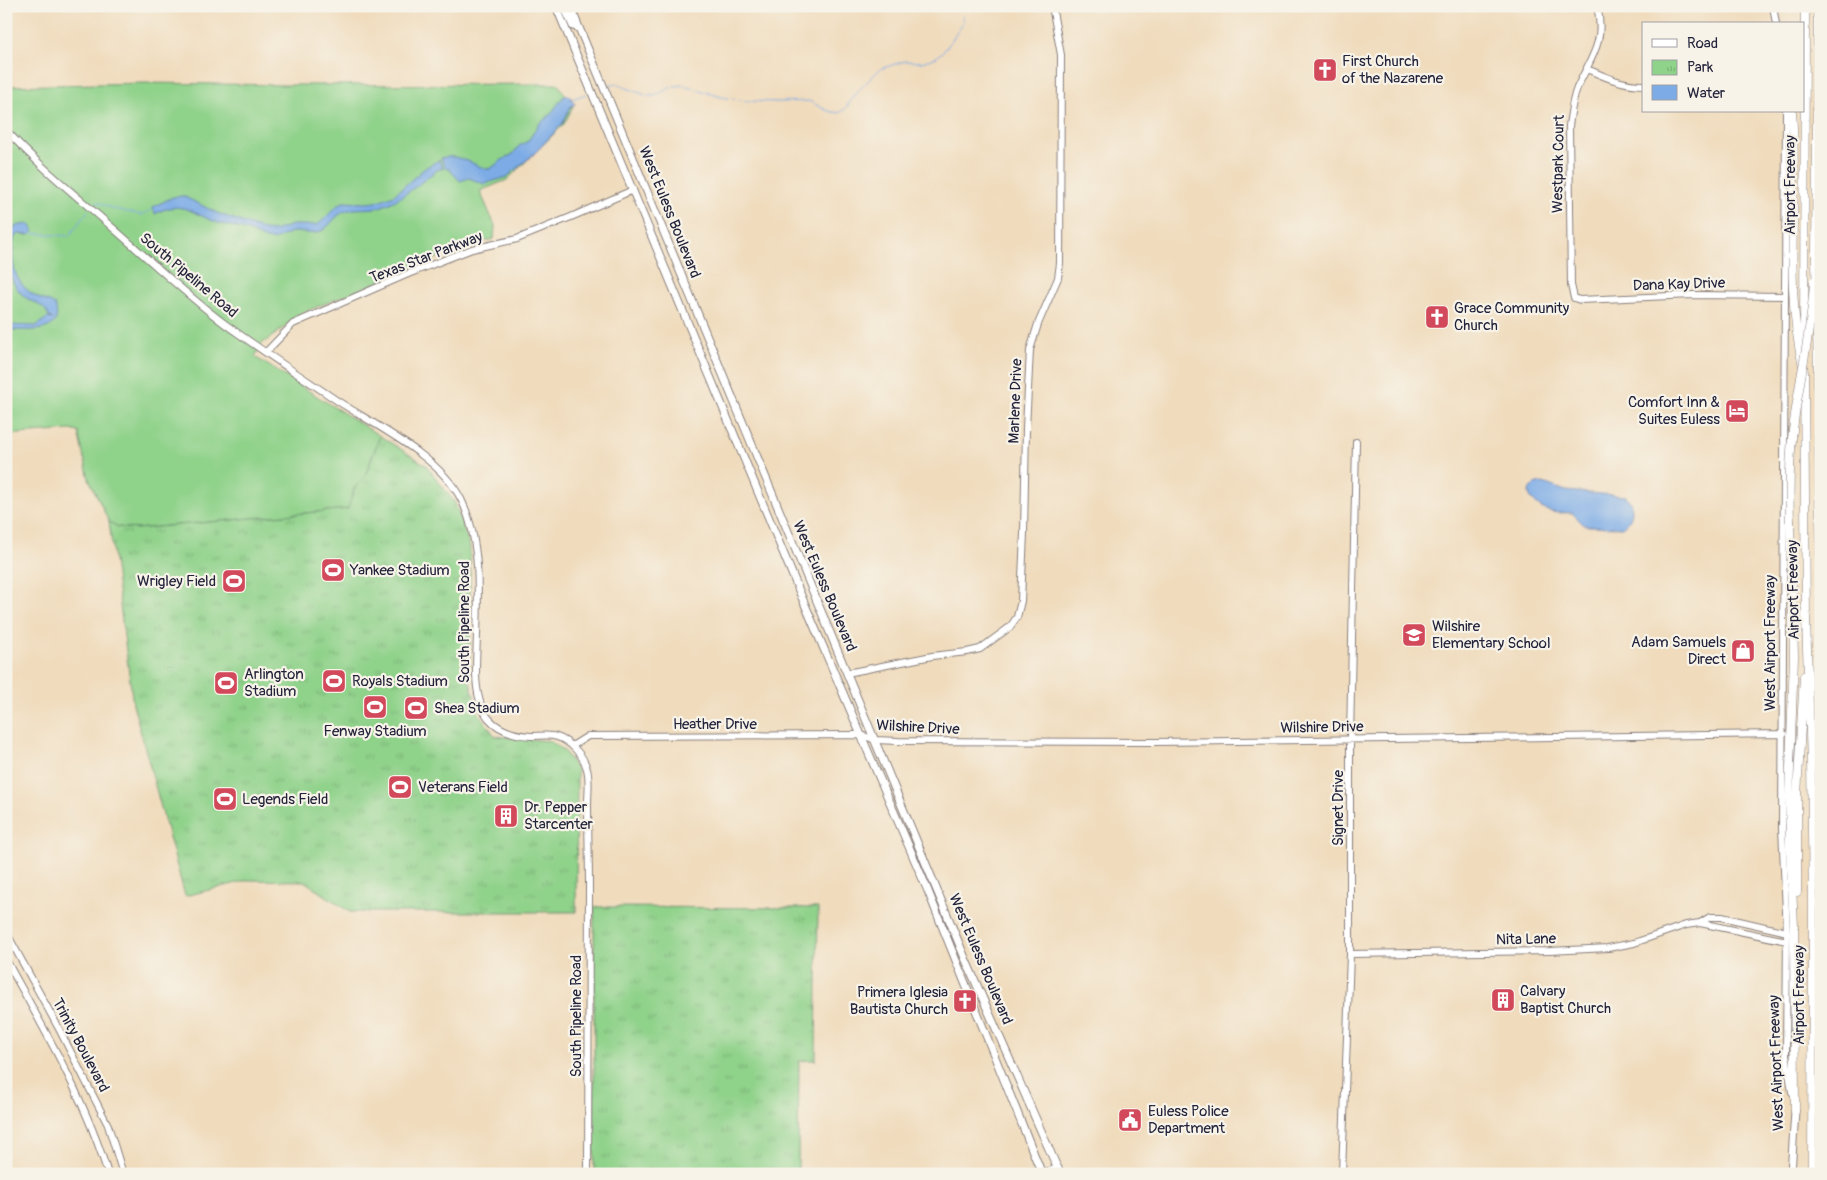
<svg xmlns="http://www.w3.org/2000/svg" width="1827" height="1180" font-family="Pangolin,sans-serif">
<style>
.grass{fill:#8fd28a;stroke:#587a62}
.park{fill:url(#park-tufts);stroke:#587a62}
.water{fill:#7cabe6;stroke:#4f6690}
.lines{fill:none;stroke-linecap:round;stroke-linejoin:round}
.stream{stroke:#7cabe6;stroke-width:1}
.secondary-casing{stroke:#897f7c;stroke-width:8}
.primary-casing{stroke:#897f7c;stroke-width:9}
.highway-casing{stroke:#897f7c;stroke-width:9}
.secondary{stroke:#fff;stroke-width:6}
.primary{stroke:#fff;stroke-width:7}
.highway{stroke:#fff;stroke-width:8}
.highway-bridge-casing{stroke:#897f7c;stroke-width:9;stroke-linecap:butt}
.highway-bridge{stroke:#fff;stroke-width:8}
.labels{text-anchor:middle;stroke-width:4.5;stroke-linejoin:round;paint-order:stroke}
.poi-label{font-size:15px;fill:#22223b;stroke:#f7f3e8;text-anchor:start}
.street-label{font-size:15px;fill:#22223b;stroke:#f7f3e8}
</style>
<defs>
<pattern id="park-tufts" width="24" height="20" patternUnits="userSpaceOnUse" patternTransform="scale(1.25)"><rect width="24" height="20" fill="#8fd28a"/><path d="M3 7l-1-3M5 7V3M7 7l1-3M15 17l-1-3M17 17v-4M19 17l1-3" fill="none" stroke="#7bb478"/></pattern>
</defs>
<rect width="100%" height="100%" fill="#f7f3e8"/>
<filter id="ink" filterUnits="userSpaceOnUse"><feTurbulence type="fractalNoise" baseFrequency=".02" numOctaves="2"/><feDisplacementMap in="SourceGraphic" scale="10" xChannelSelector="R" yChannelSelector="G"/><feConvolveMatrix kernelMatrix="1 2 1 2 8 2 1 2 1" color-interpolation-filters="sRGB"/></filter>
<filter id="wash" filterUnits="userSpaceOnUse"><feTurbulence type="fractalNoise" baseFrequency=".0096" numOctaves="4" result="noise"/><feDisplacementMap in="SourceGraphic" scale="20" xChannelSelector="R" yChannelSelector="G"/><feGaussianBlur stdDeviation="1.12" result="paint"/><feColorMatrix in="noise" values="0 0 0 0 0 0 0 0 0 0 0 0 0 0 0 0 0 1.4 0 .05"/><feComposite in="paint" operator="in"/></filter>
<g filter="url(#wash)">
<rect width="100%" height="100%" fill="#f0dcbd"/>
<!-- grass -->
<path class="grass" d="M146 83 289 85 558 84 573 107 564 124 507 180 480 191 495 226 494 239 466 246 302 313C293 319 269 341 262 343L255 357 380 436 365 476 354 489 349 509 136 529 118 527 109 522 89 479 78 432 71 430 6 435V86Z"/>
<!-- park -->
<path class="park" d="M380 436 426 465 455 503 470 547V682L479 714 495 736 550 741 564 751 577 770 576 912H350L304 881 249 880 185 896 133 704 109 522 118 527 136 529 348 509 354 489 365 476Z
M594 907 818 908 816 1060 799 1061 798 1174H594Z"/>
<!-- water -->
<path class="water" d="M569 95 575 104 570 107 563 123 535 153 507 177 484 184 469 178 460 181 449 169 445 168 441 158C456 153 473 164 486 169H490L502 160 513 154 519 146 528 141 539 124 550 115 563 97Z
M439 160 443 168 437 170C420 183 401 200 380 207 369 210 357 207 346 211 336 214 332 224 323 230 313 236 305 232 294 232 287 232 280 239 273 240 264 240 256 234 248 231 238 227 228 226 218 223 194 215 182 198 155 214L153 207 173 197 183 196 217 213 264 230 273 231 293 225H316L321 222 337 206 343 202 366 203 376 202 394 195 425 168Z
M30 224 34 231 29 235 19 234 15 236C10 259 12 281 34 295 40 300 48 300 55 305 66 337 23 329 6 330V325L36 326 47 318 53 319 49 317C46 305 34 304 25 297 6 282 7 256 6 234L8 230 20 225Z
M1543 483 1566 491 1626 496C1635 507 1634 518 1622 527L1588 526 1584 525 1572 513C1565 512 1558 514 1552 512 1535 509 1515 486 1543 483Z"/>
<g class="lines">
<!-- stream -->
<path class="stream" d="M610 84H616L648 96H654L674 86 684 85 721 97 747 101 779 102 809 101 828 111 838 113 844 110 861 88 880 69 905 61 922 62 937 57 947 47 960 28 963 21 962 6
M572 99 586 94
M93 206 97 202 114 209 142 215 153 209
M30 233 69 236 88 211
M12 262 14 271"/>
</g>
</g>
<g filter="url(#ink)">
<g class="lines">
<defs>
<path id="secondary" d="M1597 6C1606 42 1591 57 1577 88 1572 100 1571 113 1569 126L1571 285 1574 298 1580 300 1693 295 1785 296
M1773 6 1776 24
M1587 69C1605 77 1623 85 1643 85
M1786 111 1782 828 1787 932 1786 1054 1792 1092
M6 130C39 166 78 197 114 229 151 261 186 295 225 324 261 350 299 375 336 400 376 426 439 456 461 499 486 549 476 619 476 674 477 712 490 733 531 736 539 736 549 734 557 737 570 741 584 756 587 769 590 780 588 792 588 803 588 831 589 859 589 886 589 982 588 1078 588 1174
M266 352 293 324 309 317 408 274 472 249 517 239 571 217 633 190
M847 673 932 656 967 652 980 649 1010 627 1017 617 1021 601 1024 533 1026 428 1030 350 1038 324 1058 278 1060 263 1061 55 1052 6
M572 746 588 736 861 735 876 740 898 741 1155 742 1784 734
M1700 923 1787 941
M6 932 58 1027 108 1125 123 1174
M1350 954 1550 951 1608 948 1634 943 1686 925 1700 923 1710 917H1722L1787 932
M6 960C44 1029 85 1098 108 1174
M1342 1174 1350 954V739L1356 442"/>
<path id="primary" d="M556 6 800 593 928 891 1042 1174
M564 6 573 26 579 28
M570 6 965 958 1060 1174
M1045 1174 1058 1168
M1791 1174 1795 1111"/>
<path id="highway" d="M1818 6 1816 257 1821 567
M1792 111C1799 196 1783 283 1803 366
M1804 349 1805 6
M1804 371 1806 620 1811 761 1813 900 1812 1174
M1790 522 1794 656 1789 796 1790 849 1794 926 1795 1111
M1797 892V795L1804 676"/>
</defs>
<!-- secondary casing -->
<use href="#secondary" class="secondary-casing"/>
<!-- primary casing -->
<use href="#primary" class="primary-casing"/>
<!-- highway casing -->
<use href="#highway" class="highway-casing"/>
<!-- secondary -->
<use href="#secondary" class="secondary"/>
<!-- primary -->
<use href="#primary" class="primary"/>
<!-- highway -->
<use href="#highway" class="highway"/>
<defs>
<path id="highway-bridge" d="M1790 522C1789 489 1789 456 1794 422 1800 375 1812 329 1814 281"/>
</defs>
<!-- highway-bridge casing -->
<use href="#highway-bridge" class="highway-bridge-casing"/>
<!-- highway-bridge -->
<use href="#highway-bridge" class="highway-bridge"/>
</g>
</g>
<!-- icons -->
<defs>
<symbol id="church-square" viewBox="-11 -11 22 22"><rect x="-9" y="-9" width="18" height="18" rx="4" fill="#d1495b" stroke="#f7f3e8"/><path d="M-1.2-6h2.4v3.5h3.3v2.4h-3.3V6h-2.4V-.1h-3.3v-2.4h3.3Z" fill="#fff"/></symbol>
<symbol id="hotel-square" viewBox="-11 -11 22 22"><rect x="-9" y="-9" width="18" height="18" rx="4" fill="#d1495b" stroke="#f7f3e8"/><path d="M-6-4.5h1.5V1H6V5H4.5V3h-9V5H-6ZM-4 0a1.8 1.8 0 1 1 3.6 0ZM.5 0V-2.5h3Q6-2.5 6 0Z" fill="#fff"/></symbol>
<symbol id="stadium-square" viewBox="-11 -11 22 22"><rect x="-9" y="-9" width="18" height="18" rx="4" fill="#d1495b" stroke="#f7f3e8"/><path d="M0-5a6.5 5 0 1 0 0 10a6.5 5 0 1 0 0-10ZM-3.5-1.8h7v3.6h-7Z" fill="#fff"/></symbol>
<symbol id="school-square" viewBox="-11 -11 22 22"><rect x="-9" y="-9" width="18" height="18" rx="4" fill="#d1495b" stroke="#f7f3e8"/><path d="M0-5L7-2L0 1L-7-2ZM-4 1L0 2.5L4 1V4Q0 6-4 4Z" fill="#fff"/></symbol>
<symbol id="shop-square" viewBox="-11 -11 22 22"><rect x="-9" y="-9" width="18" height="18" rx="4" fill="#d1495b" stroke="#f7f3e8"/><path d="M-5-2.5h2.3a2.7 3.5 0 0 1 5.4 0H5L5.5 6h-11ZM-1.5-2.5h3a1.5 2.3 0 0 0-3 0Z" fill="#fff"/></symbol>
<symbol id="building-square" viewBox="-11 -11 22 22"><rect x="-9" y="-9" width="18" height="18" rx="4" fill="#d1495b" stroke="#f7f3e8"/><path d="M-4-6H4V6H1V3H-1V6H-4ZM-2.5-4.3h1.7v1.8h-1.7ZM.8-4.3h1.7v1.8H.8ZM-2.5-1h1.7V.8h-1.7ZM.8-1h1.7V.8H.8Z" fill="#fff"/></symbol>
<symbol id="civic-square" viewBox="-11 -11 22 22"><rect x="-9" y="-9" width="18" height="18" rx="4" fill="#d1495b" stroke="#f7f3e8"/><path d="M-.6-6.5H3V-4.5H.6V-3L4-1V1h2V6H-6V1h2V-1L-.6-3ZM-1.2 2.5V6h2.4V2.5Z" fill="#fff"/></symbol>
</defs>
<g fill-rule="evenodd">
<use href="#church-square" x="1311" y="56" width="28" height="28"/>
<use href="#church-square" x="1423" y="303" width="28" height="28"/>
<use href="#hotel-square" x="1723" y="397" width="28" height="28"/>
<use href="#stadium-square" x="319" y="556" width="28" height="28"/>
<use href="#stadium-square" x="220" y="567" width="28" height="28"/>
<use href="#school-square" x="1400" y="621" width="28" height="28"/>
<use href="#shop-square" x="1729" y="637" width="28" height="28"/>
<use href="#stadium-square" x="320" y="667" width="28" height="28"/>
<use href="#stadium-square" x="212" y="669" width="28" height="28"/>
<use href="#stadium-square" x="361" y="693" width="28" height="28"/>
<use href="#stadium-square" x="402" y="694" width="28" height="28"/>
<use href="#stadium-square" x="386" y="773" width="28" height="28"/>
<use href="#stadium-square" x="211" y="785" width="28" height="28"/>
<use href="#building-square" x="492" y="802" width="28" height="28"/>
<use href="#building-square" x="1489" y="986" width="28" height="28"/>
<use href="#church-square" x="951" y="987" width="28" height="28"/>
<use href="#civic-square" x="1116" y="1106" width="28" height="28"/>
</g>
<g class="labels">
<!-- poi labels -->
<g class="poi-label">
<text x="1342" y="66">First Church<tspan x="1342" dy="17">of the Nazarene</tspan></text>
<text x="1454" y="313">Grace Community<tspan x="1454" dy="17">Church</tspan></text>
<text x="1720" y="407" text-anchor="end">Comfort Inn &amp;<tspan x="1720" dy="17">Suites Euless</tspan></text>
<text x="350" y="575">Yankee Stadium</text>
<text x="216" y="586" text-anchor="end">Wrigley Field</text>
<text x="1432" y="631">Wilshire<tspan x="1432" dy="17">Elementary School</tspan></text>
<text x="1726" y="647" text-anchor="end">Adam Samuels<tspan x="1726" dy="17">Direct</tspan></text>
<text x="244" y="679">Arlington<tspan x="244" dy="17">Stadium</tspan></text>
<text x="352" y="686">Royals Stadium</text>
<text x="434" y="713">Shea Stadium</text>
<text x="375" y="736" text-anchor="middle">Fenway Stadium</text>
<text x="418" y="792">Veterans Field</text>
<text x="242" y="804">Legends Field</text>
<text x="524" y="812">Dr. Pepper<tspan x="524" dy="17">Starcenter</tspan></text>
<text x="1520" y="996">Calvary<tspan x="1520" dy="17">Baptist Church</tspan></text>
<text x="948" y="997" text-anchor="end">Primera Iglesia<tspan x="948" dy="17">Bautista Church</tspan></text>
<text x="1148" y="1116">Euless Police<tspan x="1148" dy="17">Department</tspan></text>
</g>
<!-- street labels -->
<g class="street-label">
<text transform="translate(1558 164) rotate(-89)" y="5">Westpark Court</text>
<text transform="translate(1790 185) rotate(-90)" y="5">Airport Freeway</text>
<text transform="translate(670 212) rotate(68)" y="5">West Euless Boulevard</text>
<text transform="translate(426 257) rotate(-21)" y="5">Texas Star Parkway</text>
<text transform="translate(189 275) rotate(40)" y="5">South Pipeline Road</text>
<text transform="translate(1679 284) rotate(-2)" y="5">Dana Kay Drive</text>
<text transform="translate(1015 401) rotate(-88)" y="5">Marlene Drive</text>
<text transform="translate(825 586) rotate(67)" y="5">West Euless Boulevard</text>
<text transform="translate(1793 590) rotate(-91)" y="5">Airport Freeway</text>
<text transform="translate(464 622) rotate(-90)" y="5">South Pipeline Road</text>
<text transform="translate(1770 643) rotate(-90)" y="5">West Airport Freeway</text>
<text x="715" y="729">Heather Drive</text>
<text transform="translate(918 727) rotate(3)" y="5">Wilshire Drive</text>
<text transform="translate(1322 727) rotate(-1)" y="5">Wilshire Drive</text>
<text transform="translate(1338 808) rotate(-90)" y="5">Signet Drive</text>
<text transform="translate(1526 939) rotate(-1)" y="5">Nita Lane</text>
<text transform="translate(981 959) rotate(67)" y="5">West Euless Boulevard</text>
<text transform="translate(1799 995) rotate(-90)" y="5">Airport Freeway</text>
<text transform="translate(576 1016) rotate(-90)" y="5">South Pipeline Road</text>
<text transform="translate(81 1045) rotate(62)" y="5">Trinity Boulevard</text>
<text transform="translate(1776 1063) rotate(-92)" y="5">West Airport Freeway</text>
</g>
</g>
<!-- margin -->
<rect width="1827" height="1180" fill="none" stroke="#f7f3e8" stroke-width="25"/>
<!-- legend -->
<rect x="1642" y="22" width="162" height="90" fill="#f7f3e8" stroke="#a29fa3"/>
<rect x="1652" y="39" width="25" height="8" fill="#ffffff" stroke="#a29fa3"/>
<text x="1687" y="48" font-size="15" fill="#22223b">Road</text>
<rect x="1652" y="60" width="25" height="15" fill="url(#park-tufts)" stroke="#a29fa3"/>
<text x="1687" y="72" font-size="15" fill="#22223b">Park</text>
<rect x="1652" y="85" width="25" height="15" fill="#7cabe6" stroke="#a29fa3"/>
<text x="1687" y="98" font-size="15" fill="#22223b">Water</text>
</svg>
